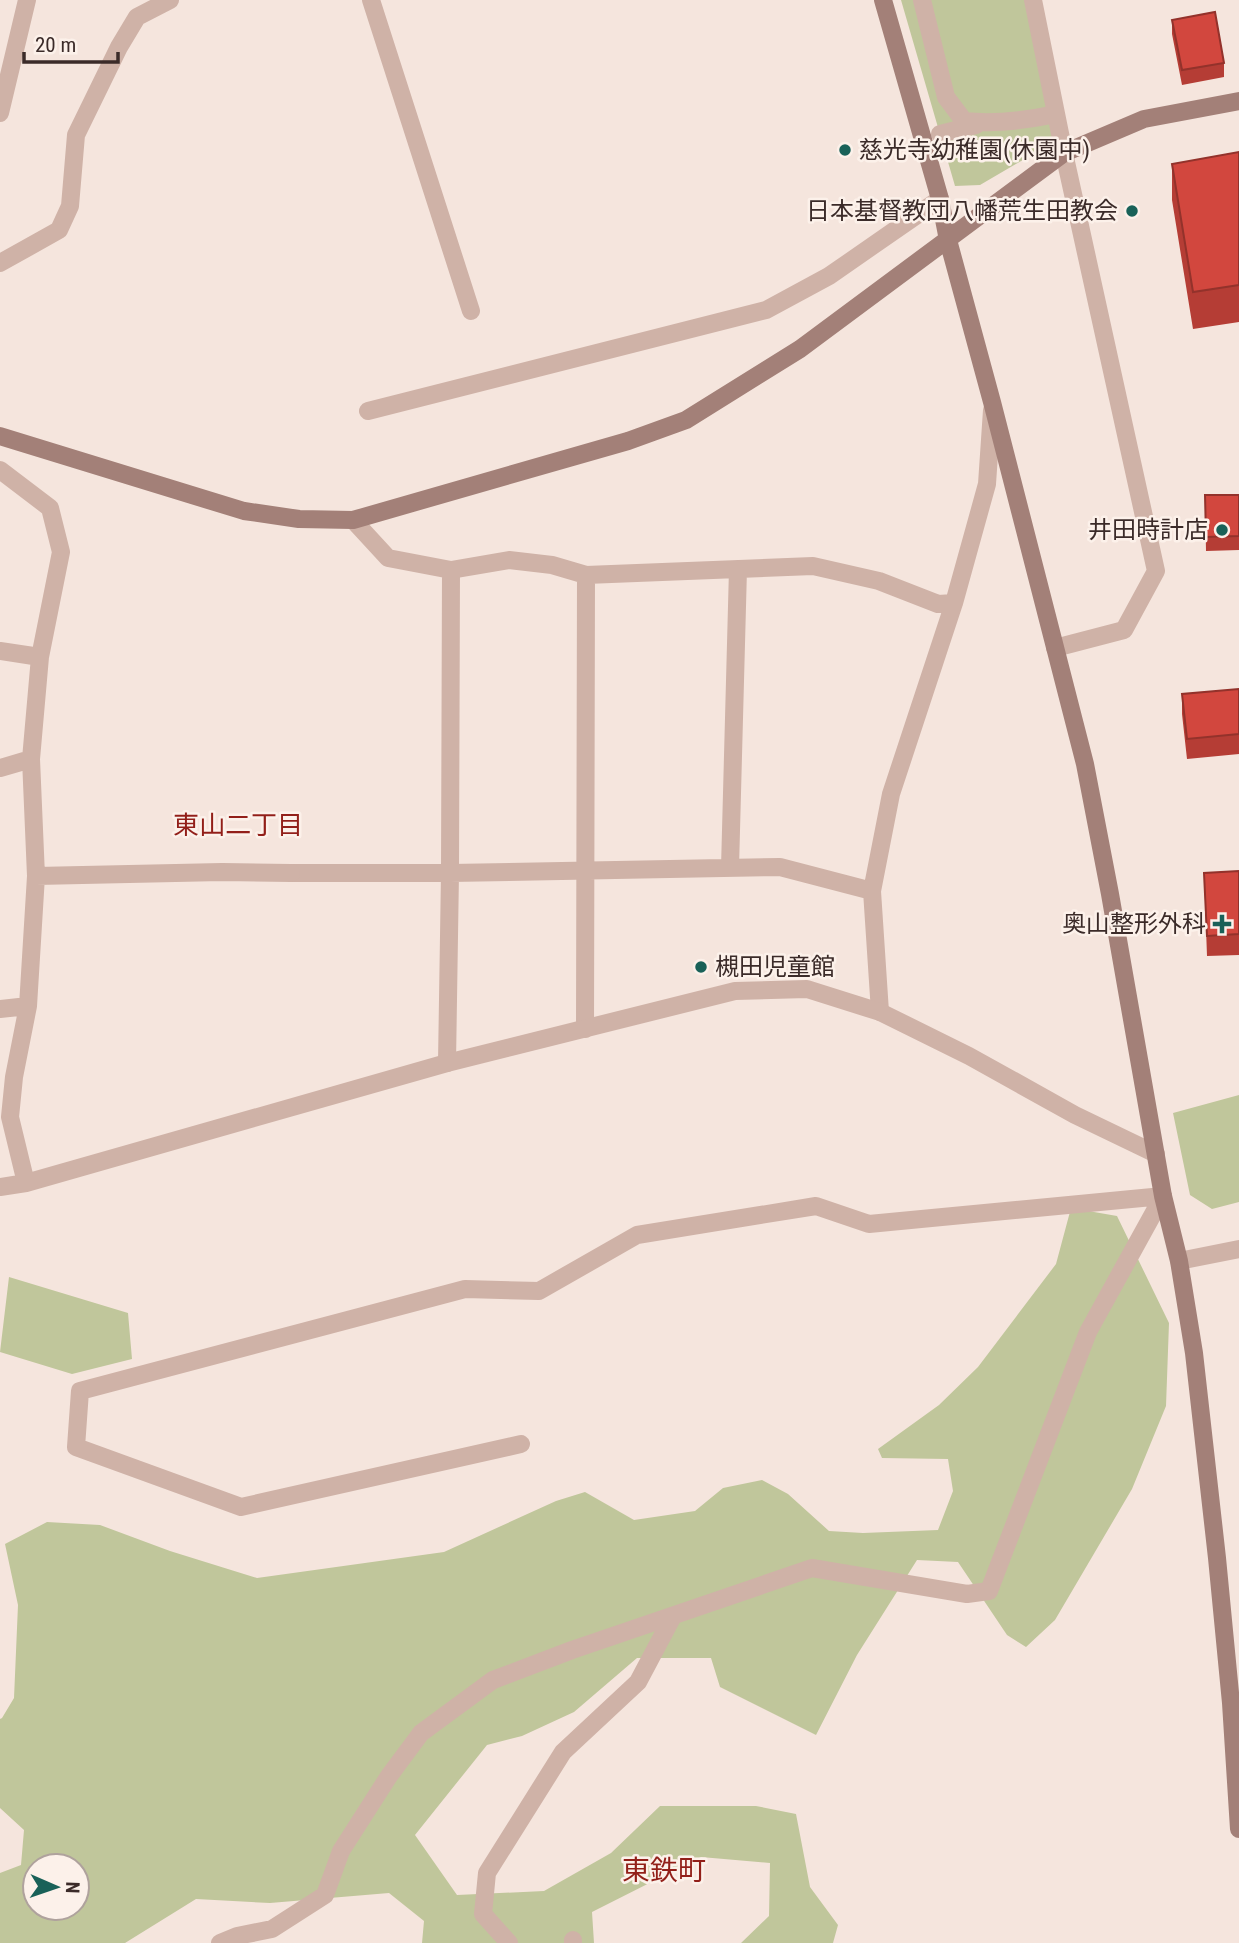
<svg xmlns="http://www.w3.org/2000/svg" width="1239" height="1943" font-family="'Roboto Condensed','Noto Sans JP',sans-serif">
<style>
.green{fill:#c0c69b;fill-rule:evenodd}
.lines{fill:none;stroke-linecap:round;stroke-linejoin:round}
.lane{stroke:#cfb2a7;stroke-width:18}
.street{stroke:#cfb2a7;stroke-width:18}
.secondary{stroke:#a38078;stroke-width:18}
.wall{fill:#b53d35}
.building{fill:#d2473e;stroke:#93322b;stroke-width:2}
.poi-dot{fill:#196158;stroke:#fcf1ea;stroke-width:2.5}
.labels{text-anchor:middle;stroke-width:5;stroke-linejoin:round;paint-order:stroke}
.poi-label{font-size:24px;fill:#3b2b29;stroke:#fcf1ea;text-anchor:end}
.neighbourhood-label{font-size:26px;fill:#921f19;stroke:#fcf1ea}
.quarter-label{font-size:28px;fill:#921f19;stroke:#fcf1ea}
</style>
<rect width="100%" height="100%" fill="#f5e5dd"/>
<!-- green -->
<path class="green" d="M901 0H1026L1055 141 980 185 955 186Z
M1239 1095V1202L1212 1209 1190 1195 1173 1113Z
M1071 1208 1117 1216 1169 1323 1166 1406 1132 1489 1055 1620 1026 1647 1007 1635 958 1562 917 1560 857 1655 816 1735 720 1687 711 1658H637L574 1712 522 1736 487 1745 415 1835 457 1895 544 1891 611 1853 660 1806H756L796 1814 810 1887 838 1925 833 1943H741L769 1916 770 1863 701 1857 592 1912 594 1943H422L424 1921 389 1893 270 1903 196 1899 125 1943H0V1873L21 1865 24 1830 0 1808V1719L2 1718 14 1698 18 1605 5 1544 47 1522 100 1525 170 1551 257 1578 444 1552 556 1501 585 1492 634 1520 695 1511 723 1488 762 1480 788 1494 829 1531 863 1533 938 1530 953 1491 948 1459 882 1458 878 1449 939 1405 978 1367 1056 1264ZM35 1866H77V1908H35Z
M9 1277 128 1313 132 1359 72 1374 0 1352Z"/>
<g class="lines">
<!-- lane -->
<path class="lane" d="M371 0 471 311
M0 263 59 230 70 206 76 135 119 47 137 17 170 0
M353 520 388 558 451 570 509 560 552 565 586 575 813 566 879 581 938 604 954 603
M1055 648 1124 630 1156 571 1064 153
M730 868 738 569
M291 873H450L780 867 872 891
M880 1012 872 891 891 794 954 603 987 484 992 410
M585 1029 586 575
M447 1063 450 873 451 570
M573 1940V1943"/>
<!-- street -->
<path class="street" d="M922 0 946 97 964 121C993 124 1022 121 1051 115
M1033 0 1064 153
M0 113 27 0
M940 134 976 125
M368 411 766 310 829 276 940 199
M0 470 50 508 61 552 40 657 31 759 36 876 28 1006 14 1077 10 1117 26 1183
M0 651 40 657
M0 768 31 759
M36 876 222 872 291 873
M0 1009 28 1006
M0 1187 26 1183 447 1063 735 991 807 989 880 1012 969 1056 1075 1115 1156 1154
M1179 1261 1239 1249
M521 1444 241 1507 76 1447 80 1391 465 1289 539 1291 637 1235 816 1206 869 1224 1163 1196
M220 1943 237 1936 272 1929 325 1895 341 1851 389 1776 421 1733 493 1680 572 1650 812 1568 967 1594 989 1591 1088 1332 1163 1196
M509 1943 483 1914 487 1873 563 1752 638 1682 673 1616"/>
<!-- secondary -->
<path class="secondary" d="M883 0 940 199 948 240 992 402 1085 764 1110 894 1163 1196 1179 1261 1194 1353 1217 1558 1231 1703 1239 1829
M0 436 244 511 299 519 353 520 628 441 686 420 800 349 1064 153 1144 119 1239 101"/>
</g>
<!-- wall -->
<path class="wall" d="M1172 20 1224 63V77L1182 85 1172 34Z
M1239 152V322L1193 329 1172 200V164Z
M1205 495H1239V550L1206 551Z
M1239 689V754L1187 759 1182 714V694Z
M1239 871V955L1207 956 1204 873Z"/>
<!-- building -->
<path class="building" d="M1215 12 1224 63 1182 70 1172 20Z
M1239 152V285L1193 292 1172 164Z
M1205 495H1239V536L1206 537Z
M1239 689V734L1187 739 1182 694Z
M1239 871V934L1207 936 1204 873Z"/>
<!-- markers -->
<g class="poi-dot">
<circle cx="845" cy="150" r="7"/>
<circle cx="1132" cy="211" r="7"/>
<circle cx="1222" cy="530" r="7"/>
<path d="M1218.5 913.5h7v7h7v7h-7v7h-7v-7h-7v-7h7z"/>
<circle cx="701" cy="967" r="7"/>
</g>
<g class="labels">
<!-- poi labels -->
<g class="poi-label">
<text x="859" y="158" text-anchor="start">慈光寺幼稚園(休園中)</text>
<text x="1118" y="219">日本基督教団八幡荒生田教会</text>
<text x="1208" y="538">井田時計店</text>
<text x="1206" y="932">奥山整形外科</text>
<text x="715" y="975" text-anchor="start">槻田児童館</text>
</g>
<!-- neighbourhood labels -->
<g class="neighbourhood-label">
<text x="238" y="834">東山二丁目</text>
</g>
<!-- quarter labels -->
<g class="quarter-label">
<text x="664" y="1880">東鉄町</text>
</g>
</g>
<!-- north arrow -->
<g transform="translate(56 1887) rotate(92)"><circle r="33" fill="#fcf1ea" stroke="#afa29d" stroke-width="2"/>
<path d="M0-5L12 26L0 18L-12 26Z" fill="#196158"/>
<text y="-10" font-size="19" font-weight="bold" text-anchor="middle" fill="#3b2b29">N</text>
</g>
<!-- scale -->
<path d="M24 52v10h94v-10" fill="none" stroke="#3b2b29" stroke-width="3.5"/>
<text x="35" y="52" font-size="21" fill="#3b2b29" stroke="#fcf1ea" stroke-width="5" paint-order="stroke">20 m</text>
</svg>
